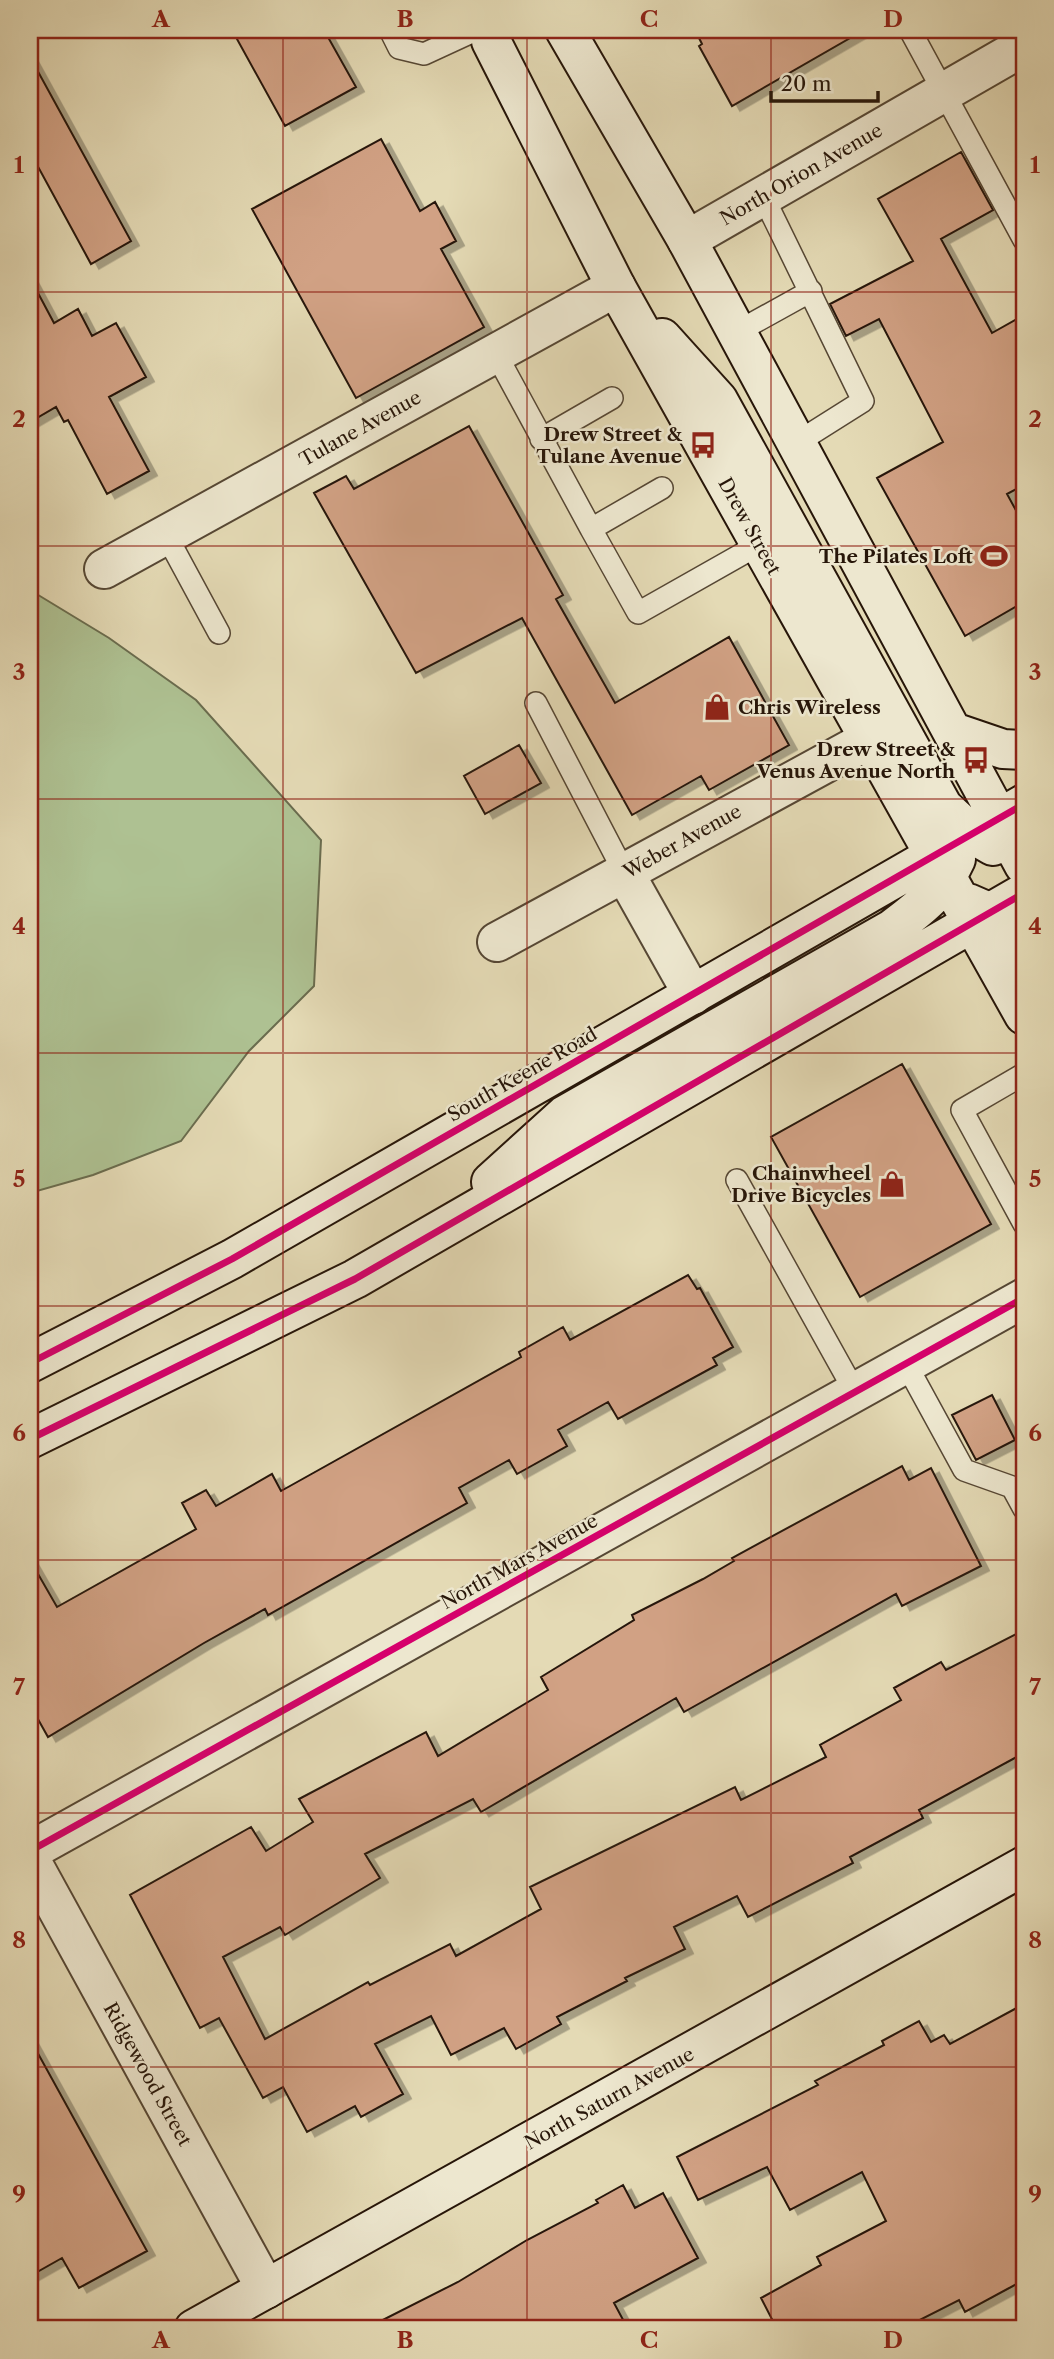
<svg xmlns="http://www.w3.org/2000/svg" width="1054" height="2359" font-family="'Libre Caslon Text',serif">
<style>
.green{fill:#aec192;stroke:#6a6c4e;stroke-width:2}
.building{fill:#d1a184;stroke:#271609;stroke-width:2;filter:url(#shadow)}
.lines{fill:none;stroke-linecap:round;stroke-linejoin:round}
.lane-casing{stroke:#564734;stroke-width:24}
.street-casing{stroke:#564734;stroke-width:42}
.secondary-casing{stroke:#271609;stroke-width:42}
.lane{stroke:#ede7cf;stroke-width:21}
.street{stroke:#ede7cf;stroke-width:38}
.secondary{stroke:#ede7cf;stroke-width:38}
.cycleway-casing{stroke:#ede7cf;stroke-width:11}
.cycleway{stroke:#d6006c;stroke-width:7}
.grid{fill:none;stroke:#8f2418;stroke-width:2;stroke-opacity:0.55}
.labels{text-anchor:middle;stroke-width:5;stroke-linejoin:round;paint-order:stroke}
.street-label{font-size:19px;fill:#271609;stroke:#ede7cf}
.poi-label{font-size:19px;font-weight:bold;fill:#271609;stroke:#ede7cf;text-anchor:end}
.neatline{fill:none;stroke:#8f2418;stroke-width:2.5}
.grid-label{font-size:23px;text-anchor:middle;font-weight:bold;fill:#8f2418}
</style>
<defs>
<filter id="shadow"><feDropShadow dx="8" dy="4.5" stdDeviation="0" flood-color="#0004"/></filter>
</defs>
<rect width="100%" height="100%" fill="#e4dab5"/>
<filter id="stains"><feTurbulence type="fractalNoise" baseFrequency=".00286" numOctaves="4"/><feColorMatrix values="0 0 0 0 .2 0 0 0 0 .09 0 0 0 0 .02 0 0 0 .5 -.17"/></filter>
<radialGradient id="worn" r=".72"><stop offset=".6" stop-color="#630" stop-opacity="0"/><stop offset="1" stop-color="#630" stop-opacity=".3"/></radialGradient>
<!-- green -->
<path class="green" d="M30 590 109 638 196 700 321 840 314 986 249 1051 181 1141 93 1175 30 1193Z"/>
<!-- building -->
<path class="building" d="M232 30H324L356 87 285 126Z
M695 30H864L732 106 699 46 702 44Z
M30 57 131 241 91 264 30 152Z
M381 139 420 211 435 202 456 241 441 249 484 327 356 398 252 209Z
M961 152 993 210 941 239 992 333 1024 315V485L1007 494 1024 525V602L965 636 877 478 943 442 879 319 846 336 830 304 913 261 878 199Z
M30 278 54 323 78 309 92 336 116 323 146 377 109 397 149 471 107 494 68 420 64 422 56 407 30 422Z
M469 426 563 595 556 599 615 703 729 637 789 745 709 790 701 776 632 815 522 618 416 673 314 493 346 476 354 489Z
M519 745 541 783 485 814 464 776Z
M902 1064 991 1224 860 1297 771 1137Z
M688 1275 697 1289 700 1288 733 1347 713 1358 717 1365 618 1419 608 1402 558 1430 567 1446 517 1474 509 1460 459 1488 467 1503 268 1615 265 1609 204 1643 48 1737 30 1705V1560L57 1607 196 1529 182 1503 206 1490 216 1506 272 1474 281 1491 521 1357 519 1352 563 1327 570 1340Z
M992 1395 1015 1440 976 1460 952 1415Z
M902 1466 909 1480 931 1468 981 1566 902 1606 896 1594 684 1712 676 1698 481 1812 473 1799 365 1854 380 1878 285 1935 280 1927 223 1957 265 2039 368 1982 370 1985 450 1944 456 1956 541 1909 530 1887 735 1787 741 1800 826 1757 820 1745 901 1700 894 1688 941 1662 946 1670 1024 1630V1753L919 1810 923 1818 850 1857 853 1863 748 1917 737 1896 674 1927 685 1949 625 1978 627 1981 557 2017 561 2024 516 2049 504 2028 451 2055 431 2016 375 2044 403 2094 361 2117 355 2106 307 2132 283 2087 263 2098 219 2018 200 2028 130 1895 251 1827 266 1851 313 1822 299 1799 426 1732 438 1756 548 1690 541 1677 634 1620 632 1615 703 1579 734 1561 732 1558Z
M1024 2004V2280L965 2312 959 2300 902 2329H777L761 2298 821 2265 817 2257 886 2221 862 2172 790 2210 767 2167 698 2200 677 2157 818 2085 815 2081 884 2045 882 2041 919 2021 931 2042 944 2035 950 2044Z
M30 2039 147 2251 79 2288 62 2258 30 2276Z
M623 2185 635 2208 663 2193 698 2258 614 2303 628 2329H365L458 2282 527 2240 598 2203 596 2200Z"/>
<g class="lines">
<defs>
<path id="lane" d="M390 30 399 48 424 54 476 30
M910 30 1024 240
M763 196 863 401 798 442
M737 332 811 291
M496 354 591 529
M541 439 612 398
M662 488 591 529 638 613 760 544
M166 535 219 633
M536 703 624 872
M1024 1074 962 1110 1024 1224
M737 1180 855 1392
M906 1364 964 1470 1012 1487 1024 1509"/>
<path id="street" d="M687 240 1024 46
M104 569 616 287
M624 872 693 995
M497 942 868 740
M30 1851 1024 1298
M30 1859 266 2289"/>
<path id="secondary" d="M490 30 491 41 616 287 1024 1015
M565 30 687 240 1024 865
M662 338 718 400 943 807 972 834 993 846
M956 733 1003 749 1024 750
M968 903 991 913 1024 945
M491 1182 565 1115 892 929C922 906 940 894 956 859
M30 1363 232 1259 1024 804
M30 1439 355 1279 1024 893
M194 2329 1024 1866"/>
</defs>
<!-- lane casing -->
<use href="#lane" class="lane-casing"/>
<!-- street casing -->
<use href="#street" class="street-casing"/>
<!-- secondary casing -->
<use href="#secondary" class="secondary-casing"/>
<!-- lane -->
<use href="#lane" class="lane"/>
<!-- street -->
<use href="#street" class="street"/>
<!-- secondary -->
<use href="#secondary" class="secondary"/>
<defs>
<path id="cycleway" d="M30 1363 232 1259 1024 804
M30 1439 355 1279 1024 893
M30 1851 1024 1298"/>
</defs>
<!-- cycleway casing -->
<use href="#cycleway" class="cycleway-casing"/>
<!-- cycleway -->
<use href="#cycleway" class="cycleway"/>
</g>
<!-- grid -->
<path class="grid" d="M283 30V2329M527 30V2329M771 30V2329M30 292H1024M30 546H1024M30 799H1024M30 1053H1024M30 1306H1024M30 1560H1024M30 1813H1024M30 2067H1024"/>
<!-- icons -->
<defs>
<symbol id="bus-bare" viewBox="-9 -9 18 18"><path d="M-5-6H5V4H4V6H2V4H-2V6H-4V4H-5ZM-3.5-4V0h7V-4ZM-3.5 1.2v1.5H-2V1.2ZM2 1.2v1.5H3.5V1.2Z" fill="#8f2418" stroke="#ede7cf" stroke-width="2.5" paint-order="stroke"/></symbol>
<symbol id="stadium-bare" viewBox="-9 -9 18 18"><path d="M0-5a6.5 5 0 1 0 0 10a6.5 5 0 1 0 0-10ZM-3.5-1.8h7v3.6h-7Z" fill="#8f2418" stroke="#ede7cf" stroke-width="2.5" paint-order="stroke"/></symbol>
<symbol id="shop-bare" viewBox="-9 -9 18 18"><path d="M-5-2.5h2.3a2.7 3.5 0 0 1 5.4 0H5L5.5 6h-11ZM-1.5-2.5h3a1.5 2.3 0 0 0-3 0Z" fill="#8f2418" stroke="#ede7cf" stroke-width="2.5" paint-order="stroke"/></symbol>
</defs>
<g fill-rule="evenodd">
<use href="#bus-bare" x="684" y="426" width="38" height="38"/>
<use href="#stadium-bare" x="975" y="537" width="38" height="38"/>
<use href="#shop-bare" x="698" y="688" width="38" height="38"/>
<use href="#bus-bare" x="957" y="741" width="38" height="38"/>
<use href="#shop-bare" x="873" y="1165" width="38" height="38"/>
</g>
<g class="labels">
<!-- street labels -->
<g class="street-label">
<text transform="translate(801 174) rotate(-30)" y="7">North Orion Avenue</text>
<text transform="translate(360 428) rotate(-29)" y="7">Tulane Avenue</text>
<text transform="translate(750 526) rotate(61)" y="7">Drew Street</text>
<text transform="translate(682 841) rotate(-29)" y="7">Weber Avenue</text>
<text transform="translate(522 1074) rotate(-30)" y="7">South Keene Road</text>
<text transform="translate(519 1561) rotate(-29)" y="7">North Mars Avenue</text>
<text transform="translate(148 2074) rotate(61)" y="7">Ridgewood Street</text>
<text transform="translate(609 2098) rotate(-29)" y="7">North Saturn Avenue</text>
</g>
<!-- poi labels -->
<g class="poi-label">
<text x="682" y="441">Drew Street &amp;<tspan x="682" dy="22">Tulane Avenue</tspan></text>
<text x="973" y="563">The Pilates Loft</text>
<text x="738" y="714" text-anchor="start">Chris Wireless</text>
<text x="955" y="756">Drew Street &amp;<tspan x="955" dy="22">Venus Avenue North</tspan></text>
<text x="871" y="1180">Chainwheel<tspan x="871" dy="22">Drive Bicycles</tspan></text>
</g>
</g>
<!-- margin -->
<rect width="1054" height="2359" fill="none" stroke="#e4dab5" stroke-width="77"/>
<!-- scale -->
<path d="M771 91v10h107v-10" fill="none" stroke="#271609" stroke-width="3.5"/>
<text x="781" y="91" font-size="21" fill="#271609" stroke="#ede7cf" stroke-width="5" paint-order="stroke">20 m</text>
<rect x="38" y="38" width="978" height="2282" class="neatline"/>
<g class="grid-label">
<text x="161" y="27">A</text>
<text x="405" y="27">B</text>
<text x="649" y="27">C</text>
<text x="893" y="27">D</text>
<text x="19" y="173">1</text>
<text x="1035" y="173">1</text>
<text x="19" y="427">2</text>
<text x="1035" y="427">2</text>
<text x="19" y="680">3</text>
<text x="1035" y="680">3</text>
<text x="19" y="934">4</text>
<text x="1035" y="934">4</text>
<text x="19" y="1187">5</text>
<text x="1035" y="1187">5</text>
<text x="19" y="1441">6</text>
<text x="1035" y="1441">6</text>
<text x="19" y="1695">7</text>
<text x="1035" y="1695">7</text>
<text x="19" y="1948">8</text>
<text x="1035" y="1948">8</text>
<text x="19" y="2202">9</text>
<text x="1035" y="2202">9</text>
<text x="161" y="2348">A</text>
<text x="405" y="2348">B</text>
<text x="649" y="2348">C</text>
<text x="893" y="2348">D</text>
</g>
<rect width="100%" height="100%" filter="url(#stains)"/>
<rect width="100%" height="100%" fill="url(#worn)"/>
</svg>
